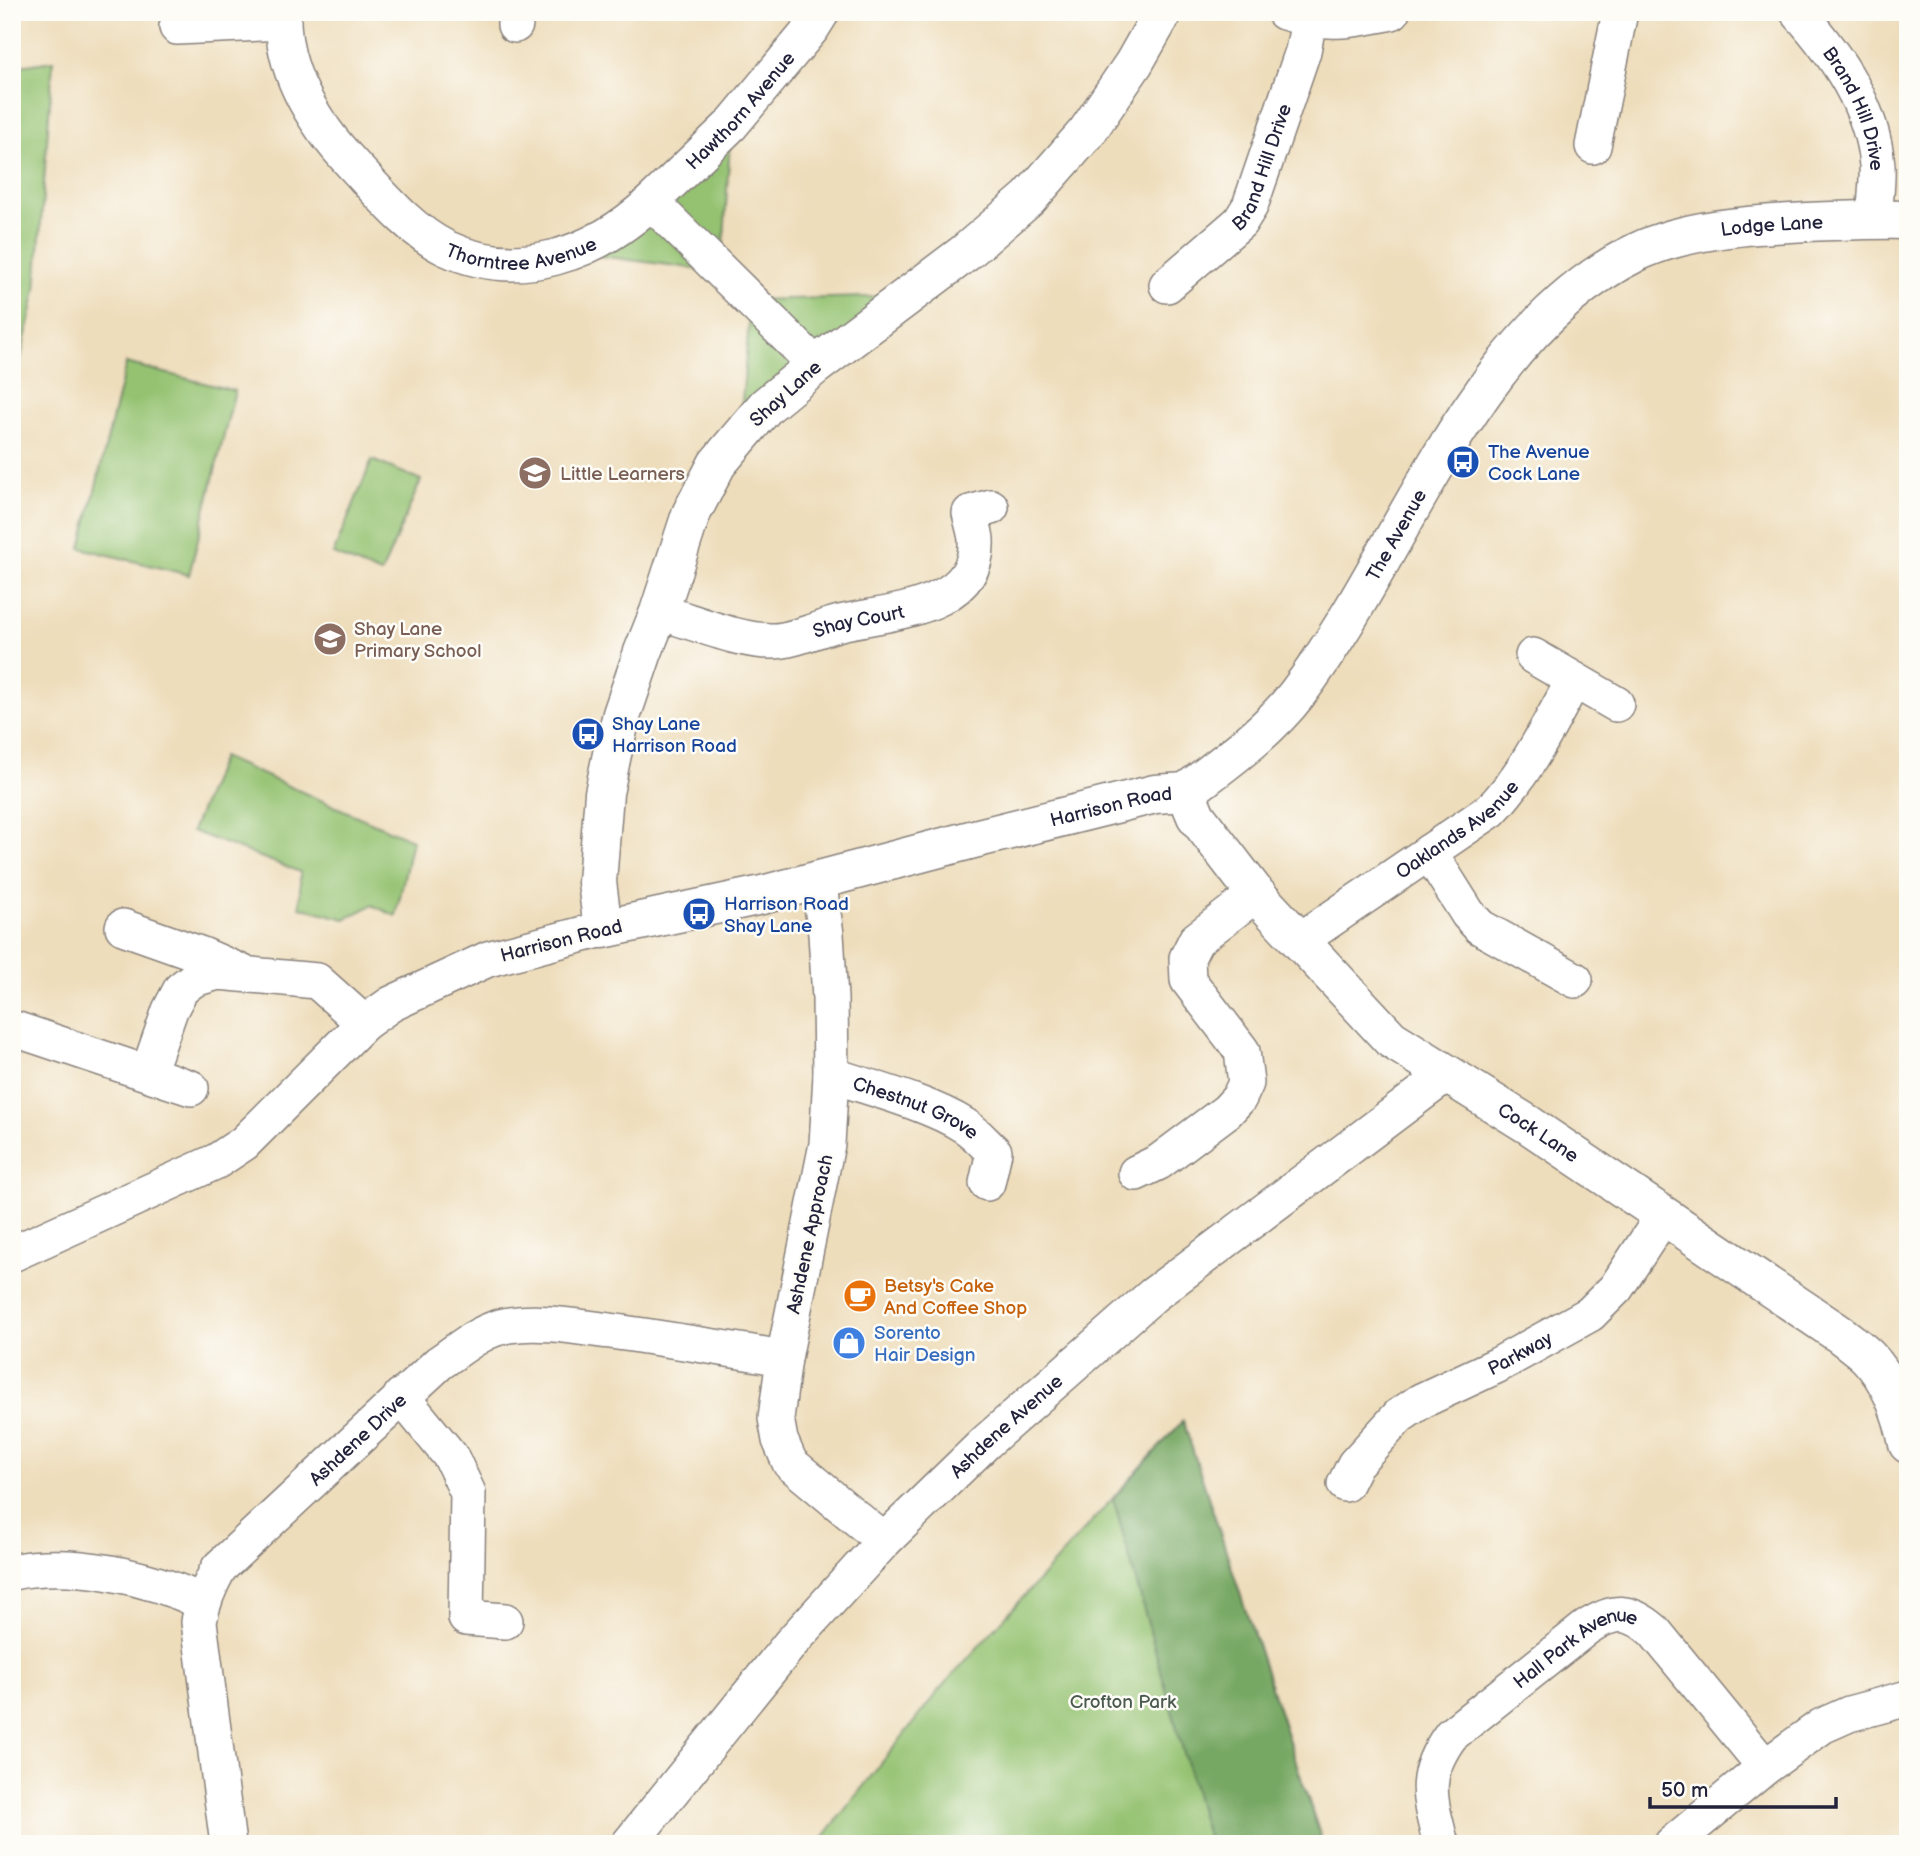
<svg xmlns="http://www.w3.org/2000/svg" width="1920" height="1856" font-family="'Balsamiq Sans',sans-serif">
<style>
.green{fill:#94c271;stroke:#5b7256;stroke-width:2}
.forest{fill:#77a863;stroke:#4c654f;stroke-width:2}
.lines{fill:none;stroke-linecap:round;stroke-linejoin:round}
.minor-casing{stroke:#88807b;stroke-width:38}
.major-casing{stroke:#88807b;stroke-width:41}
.minor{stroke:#fff;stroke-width:35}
.major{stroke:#fff;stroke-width:38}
.labels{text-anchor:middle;stroke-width:5;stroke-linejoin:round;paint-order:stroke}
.street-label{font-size:19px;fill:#22223b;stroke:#fdfcf7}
.transit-label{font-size:19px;fill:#164399;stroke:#fdfcf7;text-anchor:start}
.education-label{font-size:19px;fill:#785e54;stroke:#fdfcf7;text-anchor:start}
.food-label{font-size:19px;fill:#c56008;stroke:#fdfcf7;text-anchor:start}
.shop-label{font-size:19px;fill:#366cbe;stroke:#fdfcf7;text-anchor:start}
.park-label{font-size:19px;fill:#4a5a4e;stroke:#fdfcf7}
</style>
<rect width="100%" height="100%" fill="#fdfcf7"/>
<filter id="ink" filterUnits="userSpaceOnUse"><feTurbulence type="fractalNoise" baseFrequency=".0143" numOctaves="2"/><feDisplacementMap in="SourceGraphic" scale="14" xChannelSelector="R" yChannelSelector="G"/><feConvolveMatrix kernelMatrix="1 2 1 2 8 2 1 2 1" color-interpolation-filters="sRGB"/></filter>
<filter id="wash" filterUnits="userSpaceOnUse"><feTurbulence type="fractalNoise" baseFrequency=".00686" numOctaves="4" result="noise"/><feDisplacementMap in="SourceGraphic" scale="28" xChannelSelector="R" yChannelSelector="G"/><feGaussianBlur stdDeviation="1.57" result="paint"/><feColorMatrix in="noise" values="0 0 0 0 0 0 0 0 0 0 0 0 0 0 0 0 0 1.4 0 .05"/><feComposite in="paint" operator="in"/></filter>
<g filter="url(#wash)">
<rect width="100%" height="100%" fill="#edb"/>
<!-- green -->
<path class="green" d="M53 61 36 290 12 398V67Z
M731 125 722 272 570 252Z
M906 296 739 436 751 300Z
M126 363 235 391 189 575 81 548Z
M372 460 421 480 381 574 333 554Z
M222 757 412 840 396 916 372 905 345 919 300 907V872L192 831Z
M1183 1421 1323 1844H818L939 1690Z"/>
<!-- forest -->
<path class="forest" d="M1183 1421 1323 1844H1209L1113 1498Z"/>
</g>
<g filter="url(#ink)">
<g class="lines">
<defs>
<g id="minor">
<path id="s1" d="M283 12C281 73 315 125 355 167 381 195 411 231 446 248 519 282 595 254 651 202L816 365"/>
<path d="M515 12V25"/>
<path d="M1284 12C1324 25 1351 21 1392 12"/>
<path id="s2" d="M1798 12C1836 55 1872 106 1877 165 1878 182 1875 202 1874 219"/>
<path d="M177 27 282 22"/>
<path d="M1593 146 1620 12"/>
<path id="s3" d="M651 202 731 125 812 28 822 12"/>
<path id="s4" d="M1167 285 1240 222 1250 206 1303 51 1309 20"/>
<path id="s5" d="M659 612C692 621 740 642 773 641 792 641 820 628 840 623 888 612 980 609 976 539 975 531 972 522 970 513L991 507"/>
<path d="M1533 656 1616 704"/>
<path d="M1429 852 1468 914 1480 927 1575 980"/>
<path d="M818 879 826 934 830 998 831 1075 827 1144 784 1358 776 1418 780 1440 790 1463 884 1541"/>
<path d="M123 927 202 955 241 972"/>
<path id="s6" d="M1299 941 1491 810C1527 772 1549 725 1574 680"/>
<path d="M15 1029 191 1088"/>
<path d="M148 1073 170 1010 181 989 194 979 218 972 317 981 364 1023"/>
<path id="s7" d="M831 1075C871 1088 931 1104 965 1126 976 1133 985 1144 994 1152L987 1183"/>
<path d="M1136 1173 1159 1162 1227 1111 1239 1098 1246 1083 1242 1051 1188 980 1187 958 1196 940 1256 894"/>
<path d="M12 1254 217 1161 244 1143 364 1023 391 1004 488 959 603 929"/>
<path d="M401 1396 451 1457 468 1493 466 1618 505 1621"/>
<path id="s8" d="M1345 1484 1355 1464 1399 1416 1421 1401 1498 1365 1590 1314 1616 1288 1663 1216"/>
<path d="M12 1572C72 1560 148 1576 202 1602"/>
<path id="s9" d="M228 1844 199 1622C202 1602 209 1586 219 1568L439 1363C461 1348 482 1329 509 1325 541 1320 577 1327 610 1331 668 1339 726 1349 784 1358"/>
<path id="s10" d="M629 1844 791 1643 884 1541 986 1442 1153 1295 1446 1075"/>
<path id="s11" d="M1441 1844C1429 1797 1421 1776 1451 1735L1586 1628C1613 1610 1629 1609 1654 1631L1765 1767"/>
<path d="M1672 1844 1765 1767 1822 1726 1849 1714 1908 1698"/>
</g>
<g id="major">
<path id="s12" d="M1163 12 1134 63 1087 132 1029 198 965 253 816 365 766 406 717 464 691 514 659 612 643 652 622 714 612 754 604 793 597 882 603 929 762 895 974 839 1155 794 1186 792"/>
<path id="s13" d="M1186 792 1196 816 1256 894 1391 1039 1529 1125 1841 1335C1850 1342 1860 1349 1868 1357 1890 1380 1902 1413 1908 1444"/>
<path id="s14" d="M1186 792C1225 762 1267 733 1297 694 1403 555 1471 332 1637 252 1688 228 1752 225 1807 222 1841 221 1874 219 1908 220"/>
</g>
</defs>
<!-- minor casing -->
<use href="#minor" class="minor-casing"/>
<!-- major casing -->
<use href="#major" class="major-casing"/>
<!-- minor -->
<use href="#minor" class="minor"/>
<!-- major -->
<use href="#major" class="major"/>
</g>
</g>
<!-- icons -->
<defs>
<symbol id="bus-disc" viewBox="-11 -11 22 22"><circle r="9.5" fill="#1a4fb4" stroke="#fdfcf7"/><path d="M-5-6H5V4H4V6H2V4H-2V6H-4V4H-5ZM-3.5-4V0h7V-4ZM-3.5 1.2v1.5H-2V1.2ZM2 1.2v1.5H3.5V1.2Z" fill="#fff"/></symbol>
<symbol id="school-disc" viewBox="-11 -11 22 22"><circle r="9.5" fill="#8d6e63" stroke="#fdfcf7"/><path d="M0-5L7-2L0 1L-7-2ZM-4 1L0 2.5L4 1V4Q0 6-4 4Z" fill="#fff"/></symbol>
<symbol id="cafe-disc" viewBox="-11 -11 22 22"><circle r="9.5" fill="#e8710a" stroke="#fdfcf7"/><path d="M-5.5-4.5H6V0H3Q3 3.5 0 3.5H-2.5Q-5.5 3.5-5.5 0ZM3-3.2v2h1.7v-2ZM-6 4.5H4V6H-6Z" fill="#fff"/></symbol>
<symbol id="shop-disc" viewBox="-11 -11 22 22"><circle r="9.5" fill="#3f7fe0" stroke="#fdfcf7"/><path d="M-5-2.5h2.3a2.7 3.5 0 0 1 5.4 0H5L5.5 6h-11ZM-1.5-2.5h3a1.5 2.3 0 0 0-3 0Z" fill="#fff"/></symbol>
</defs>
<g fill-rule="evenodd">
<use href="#bus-disc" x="1444" y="443" width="38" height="38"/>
<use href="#school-disc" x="516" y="454" width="38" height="38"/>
<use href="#school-disc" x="311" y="620" width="38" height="38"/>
<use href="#bus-disc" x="569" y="715" width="38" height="38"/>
<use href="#bus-disc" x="680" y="895" width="38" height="38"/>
<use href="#cafe-disc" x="841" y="1277" width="38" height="38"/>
<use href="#shop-disc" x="830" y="1324" width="38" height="38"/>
</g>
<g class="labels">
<!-- street labels -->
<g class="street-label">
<text dy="7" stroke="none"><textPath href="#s3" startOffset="128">Hawthorn Avenue</textPath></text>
<text dy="7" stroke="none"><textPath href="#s2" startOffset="114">Brand Hill Drive</textPath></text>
<text dy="7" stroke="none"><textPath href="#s4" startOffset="156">Brand Hill Drive</textPath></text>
<text dy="7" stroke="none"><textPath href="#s14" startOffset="852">Lodge Lane</textPath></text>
<text dy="7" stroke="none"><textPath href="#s1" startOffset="376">Thorntree Avenue</textPath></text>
<text transform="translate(785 393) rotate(-42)" y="7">Shay Lane</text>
<text dy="7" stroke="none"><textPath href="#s14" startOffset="336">The Avenue</textPath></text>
<text dy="7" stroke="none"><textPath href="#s5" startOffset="206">Shay Court</textPath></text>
<text dy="7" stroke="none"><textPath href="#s12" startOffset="1650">Harrison Road</textPath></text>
<text dy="7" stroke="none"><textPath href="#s6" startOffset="194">Oaklands Avenue</textPath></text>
<text transform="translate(561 940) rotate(-14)" y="7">Harrison Road</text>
<text dy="7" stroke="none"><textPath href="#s7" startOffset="91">Chestnut Grove</textPath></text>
<text dy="7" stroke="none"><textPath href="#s13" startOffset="497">Cock Lane</textPath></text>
<text transform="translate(809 1234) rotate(-78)" y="7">Ashdene Approach</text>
<text dy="7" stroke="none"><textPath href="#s8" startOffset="224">Parkway</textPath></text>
<text dy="7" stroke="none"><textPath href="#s10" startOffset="564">Ashdene Avenue</textPath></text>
<text dy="7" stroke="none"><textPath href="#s9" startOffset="471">Ashdene Drive</textPath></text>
<text dy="7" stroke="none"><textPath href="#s11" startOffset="270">Hall Park Avenue</textPath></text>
</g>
<!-- transit labels -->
<g class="transit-label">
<text x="1488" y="458">The Avenue<tspan x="1488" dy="22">Cock Lane</tspan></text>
<text x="612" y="730">Shay Lane<tspan x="612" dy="22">Harrison Road</tspan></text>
<text x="724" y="910">Harrison Road<tspan x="724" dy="22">Shay Lane</tspan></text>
</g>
<!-- education labels -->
<g class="education-label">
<text x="560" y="480">Little Learners</text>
<text x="354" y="635">Shay Lane<tspan x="354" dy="22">Primary School</tspan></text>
</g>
<!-- food labels -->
<g class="food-label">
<text x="884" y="1292">Betsy's Cake<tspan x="884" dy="22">And Coffee Shop</tspan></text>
</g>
<!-- shop labels -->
<g class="shop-label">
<text x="874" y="1339">Sorento<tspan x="874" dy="22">Hair Design</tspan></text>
</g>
<!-- park labels -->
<g class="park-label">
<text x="1123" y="1708">Crofton Park</text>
</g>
</g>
<!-- margin -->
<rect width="1920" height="1856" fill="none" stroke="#fdfcf7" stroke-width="42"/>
<!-- scale -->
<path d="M1650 1797v10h186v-10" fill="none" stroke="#22223b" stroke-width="3.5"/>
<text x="1661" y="1797" font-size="21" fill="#22223b" stroke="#fdfcf7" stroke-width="5" paint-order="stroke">50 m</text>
</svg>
